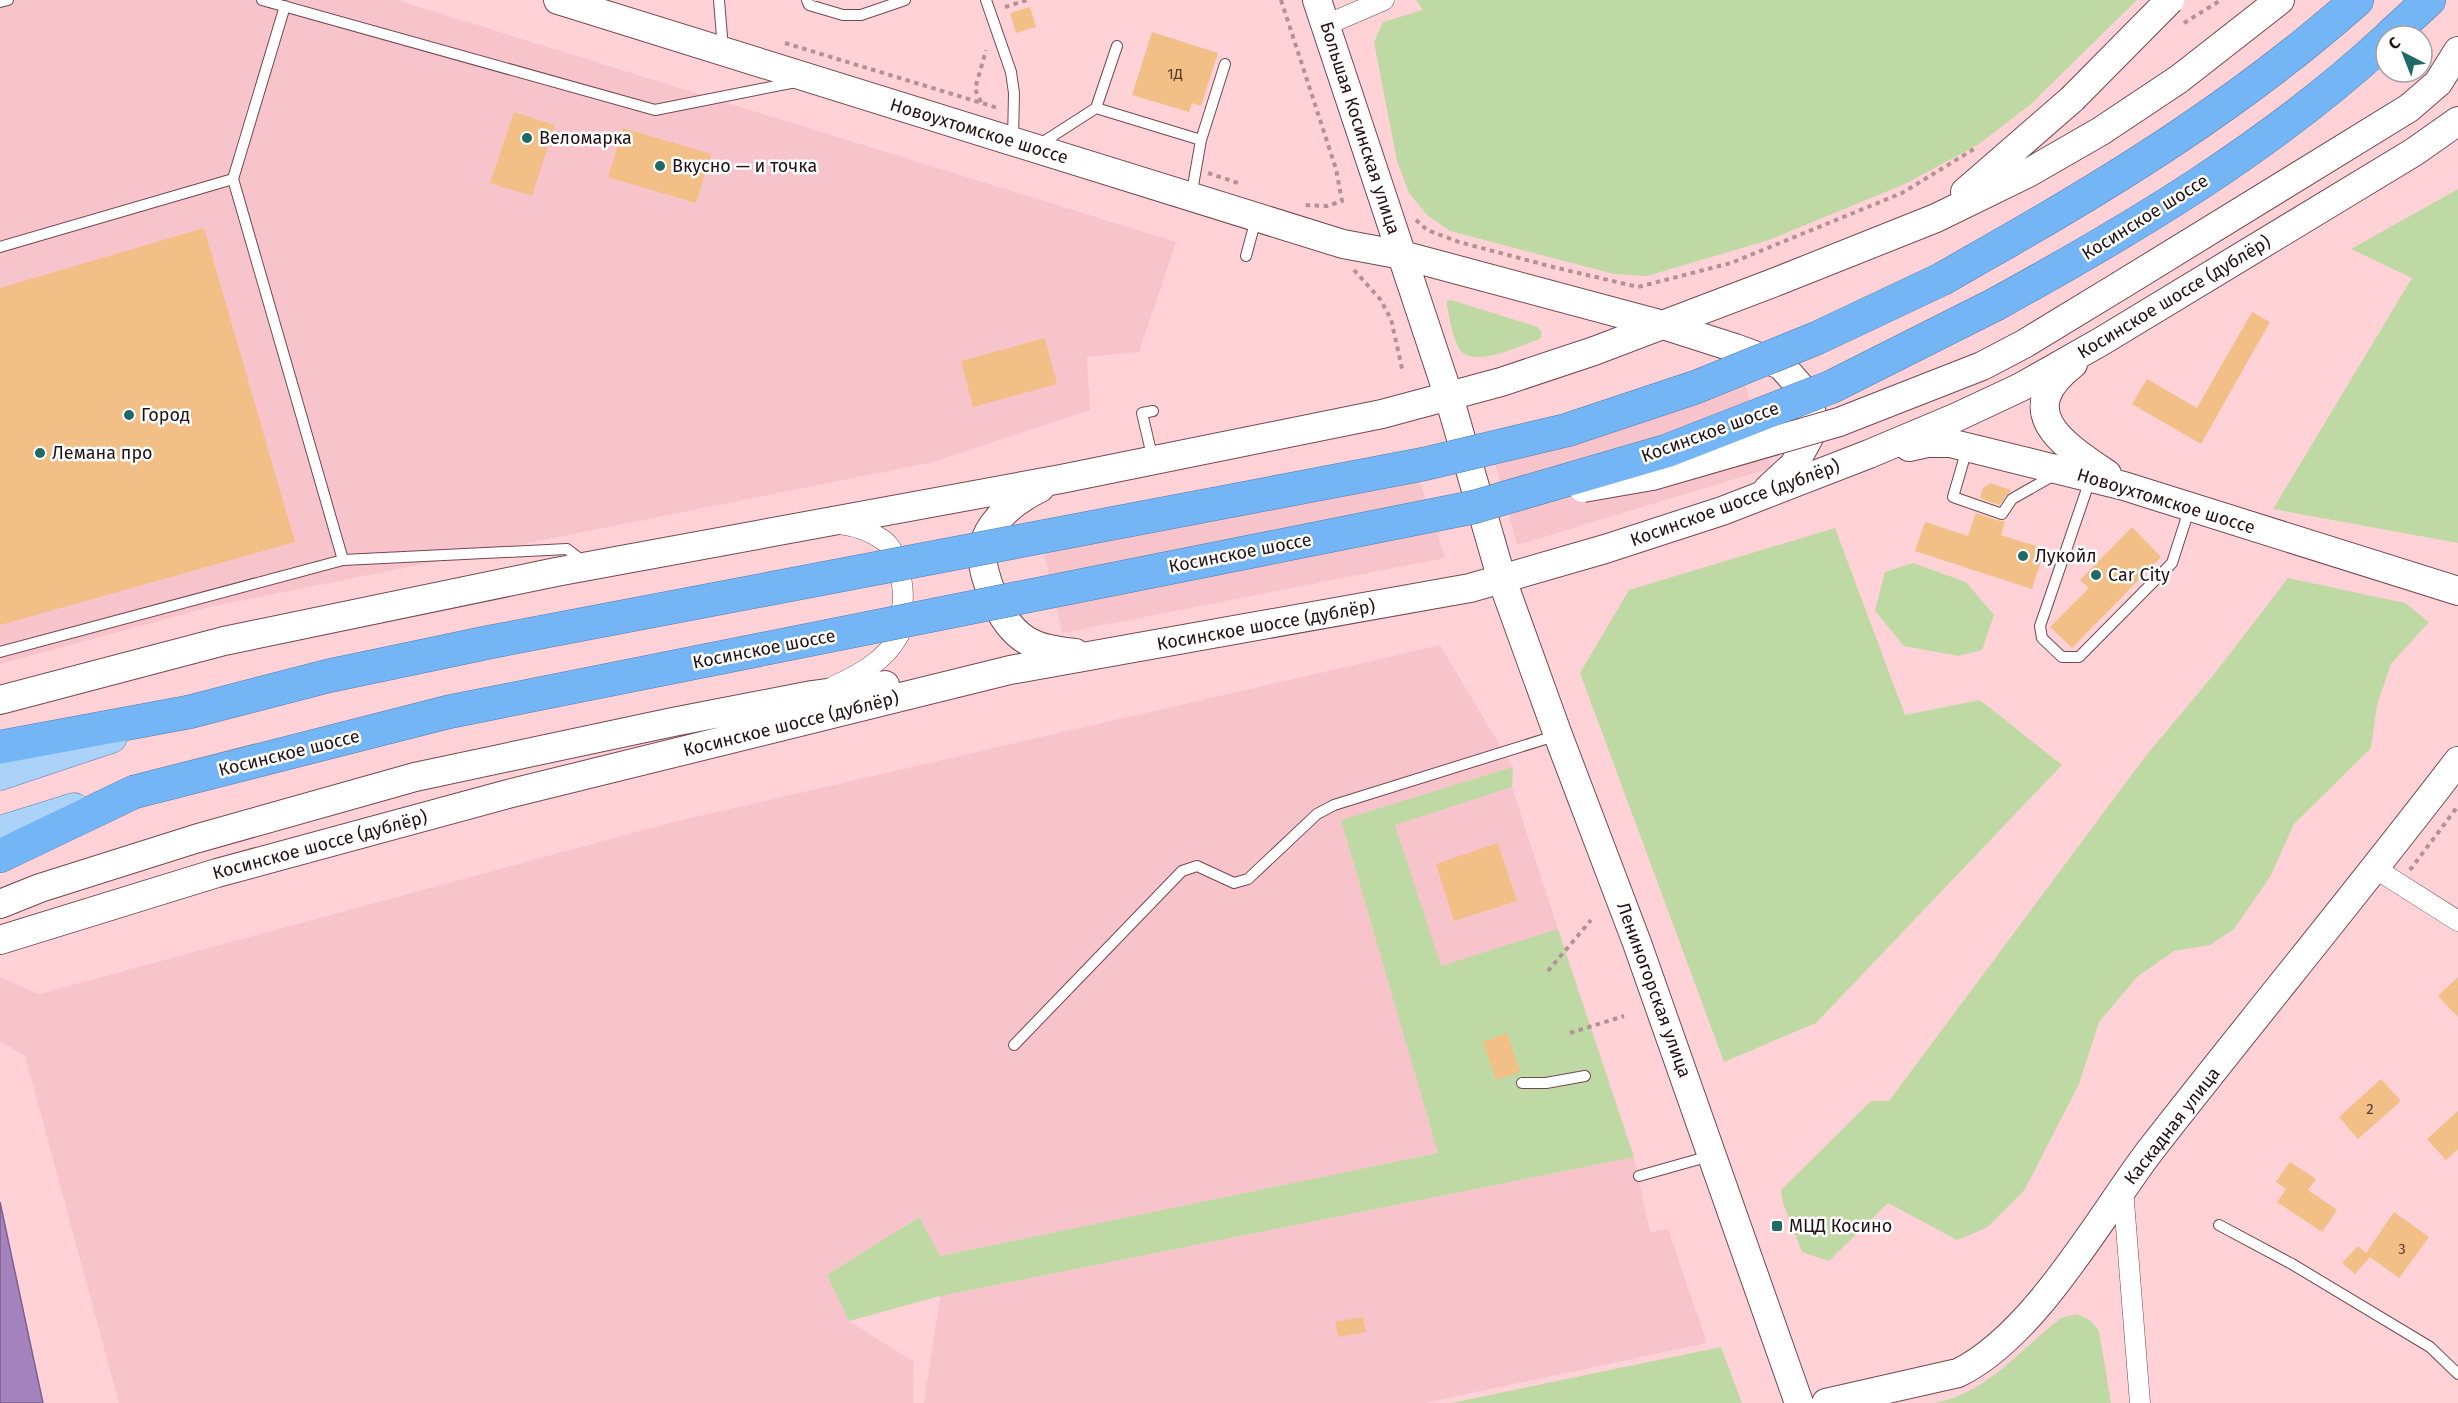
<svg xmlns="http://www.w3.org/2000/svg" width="2458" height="1403" font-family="'Fira Sans',sans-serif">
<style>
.built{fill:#f8c4cb}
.green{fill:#bfd9a4}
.water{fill:#a382be;stroke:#7d608b;stroke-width:1.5}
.building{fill:#f2bf86}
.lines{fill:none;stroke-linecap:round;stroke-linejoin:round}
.lane-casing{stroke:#75474f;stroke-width:12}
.street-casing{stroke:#75474f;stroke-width:21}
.secondary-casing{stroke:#75474f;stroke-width:30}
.primary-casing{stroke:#577ca6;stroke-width:33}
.highway-casing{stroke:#577ca6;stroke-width:34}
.path{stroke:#b49195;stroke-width:4;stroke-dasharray:4.5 4.5;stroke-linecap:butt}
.lane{stroke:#fff;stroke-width:10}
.street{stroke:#fff;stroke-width:20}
.secondary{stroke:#fff;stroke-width:28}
.primary{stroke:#abd3f9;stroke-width:32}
.highway{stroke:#73b5f5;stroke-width:33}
.secondary-bridge-casing{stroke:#75474f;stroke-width:30;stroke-linecap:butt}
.highway-bridge-casing{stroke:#577ca6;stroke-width:34;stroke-linecap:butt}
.secondary-bridge{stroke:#fff;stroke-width:28}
.highway-bridge{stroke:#73b5f5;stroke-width:33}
.poi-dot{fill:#1f6a66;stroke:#fff;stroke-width:2}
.labels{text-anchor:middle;stroke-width:5;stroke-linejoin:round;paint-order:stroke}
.number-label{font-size:15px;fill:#583c30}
.street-label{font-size:18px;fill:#241114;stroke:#fff}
.poi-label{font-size:18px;fill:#241114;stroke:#fff;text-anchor:start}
</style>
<rect width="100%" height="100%" fill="#fed2d7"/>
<!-- built -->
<path class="built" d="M0 0H396L1176 242 1139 352 1087 357 1090 410 933 462 214 606 0 664Z
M1738 361 1771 468 1517 545 1489 440Z
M1411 455 1445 558 1062 633 1038 526Z
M1440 645 1513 767 1341 820 1438 1153 940 1256 918 1217 828 1275 849 1321 914 1362 913 1403H119L25 1056 0 1041V977L39 994 673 822Z
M1512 787 1558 929 1441 967 1395 825Z
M1634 1157 1650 1232 1668 1229 1707 1343 1425 1403H924L940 1296Z"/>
<!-- green -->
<path class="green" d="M1416 0H2137L2030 105 1979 144 1905 184 1769 240 1647 276 1614 274 1450 231 1427 215 1409 193 1397 161 1374 42 1383 22 1423 10Z
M2458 189V543L2273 509 2412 278 2351 249Z
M1451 300 1538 327 1542 333 1540 339C1521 345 1470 371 1458 347 1452 335 1450 319 1447 306V301Z
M1835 528 1905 715 1980 700 2062 765 1816 1023 1724 1062 1580 673 1629 590Z
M1913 563 1966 582 1994 615 1982 650 1958 656 1904 646 1875 611 1885 572Z
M2288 578 2405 603 2429 622 2391 664 2377 705 2371 748 2294 824 2270 877 2234 929 2210 945 2174 951 2137 977 2099 1022 2079 1084 2024 1191 1988 1227 1957 1240 1888 1203 1829 1261 1802 1252 1783 1203 1781 1190 1871 1101H1889L2144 758 2215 673Z
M1513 767 1512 787 1395 825 1441 966 1558 929 1634 1157 940 1296 849 1321 827 1275 919 1217 940 1256 1438 1153 1341 820Z
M2077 1314 2091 1321 2099 1331 2111 1403H1934C1988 1393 2019 1350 2061 1318Z
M1721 1347 1742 1403H1451Z"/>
<!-- water -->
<path class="water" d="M0 1202 43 1403H0Z"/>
<!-- building -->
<path class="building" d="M1030 7 1036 27 1016 33 1010 13Z
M1152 32 1218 53 1201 106 1192 103 1189 112 1132 95Z
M514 112 555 125 532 196 490 183Z
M623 128 711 154 696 203 608 177Z
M204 228 295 542 0 625V288Z
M2252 312 2270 322 2201 444 2132 404 2147 379 2197 408Z
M1045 338 1057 384 973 407 961 361Z
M1990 483 2011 490 1999 505 1980 498 1983 488Z
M1976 513 2000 521H2005L2001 535 2045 549 2032 589 1915 551 1925 522 1968 536Z
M2132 527 2161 557 2072 648 2050 627 2089 588 2080 580Z
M1498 843 1517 901 1454 921 1436 864Z
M2458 977V1017L2438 996Z
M1507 1033 1520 1072 1496 1080 1483 1042Z
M2381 1079 2401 1101 2358 1139 2339 1117Z
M2458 1111V1149L2446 1160 2427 1139Z
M2290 1162 2316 1179 2308 1190 2337 1210 2322 1232 2277 1202 2286 1189 2276 1182Z
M2394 1212 2429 1237 2399 1278 2370 1257 2355 1274 2342 1263 2358 1246 2366 1253Z
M1363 1317 1366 1332 1338 1337 1335 1322Z"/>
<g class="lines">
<defs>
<path id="lane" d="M262 0 655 110 796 82
M719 0 723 49
M807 0 809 5 843 15H861L905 0
M986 0 1011 72 1014 93 1013 141
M0 2 8 0
M285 6 233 179 343 560
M1096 108 1201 140
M1037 146 1096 108 1117 46
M1191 197 1201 140 1225 64
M0 247 233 179
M1246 256 1256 219
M1967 449 1953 497 2002 514 2012 499 2056 474
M1153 460 1142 413 1153 411
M2090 480 2040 626 2042 638 2062 657H2079L2172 563 2190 507
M0 652 343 560 567 549 584 562
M1014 1045 1182 871 1197 866 1234 883 1248 879 1317 814 1334 805 1558 735
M1522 1083H1546L1585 1076
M1639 1176 1710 1156
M2219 1225 2292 1264 2430 1347 2458 1374"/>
<path id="street" d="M1326 25 1384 0
M834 686C859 675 886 660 899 635 902 628 902 616 902 608 905 589 899 551 883 540 869 530 855 526 840 524
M2376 869 2458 921
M2123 1189 2140 1403"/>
<path id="secondary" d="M558 0 1343 244 1402 255 1663 325 1735 348 1781 365 1809 397 1814 428 1794 465 1768 489
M1317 0 1449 397 1502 580 1558 735 1637 943 1799 1403
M1965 192 2072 99
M2121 285 2409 108 2438 83 2458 51
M2073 364C2011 412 2064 445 2107 474
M1909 447 1927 443H1950L2124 486 2458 591
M1040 488C1017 499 989 520 983 547 980 563 987 582 993 596 1000 613 1010 630 1026 640 1040 649 1059 651 1075 653
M0 700 224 641 556 572 1061 479 1382 414 1501 382 1594 351 1778 281 1936 218 2028 173 2101 131 2179 79 2280 0
M0 904 40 888 195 839 415 777 673 722 812 695 885 685
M0 940 217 873 508 794 1010 670 1470 588 1605 549 1722 511 1869 454 1957 417 2021 387 2102 341 2414 152 2458 121
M1826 1403 1958 1373C2034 1336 2098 1220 2149 1152 2251 1021 2357 893 2458 761"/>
<path id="primary" d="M0 774 111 737
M0 832 74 809"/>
<path id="highway" d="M2390 36 2429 0
M1975 260C2110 184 2241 103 2357 0
M1996 304C2134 228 2270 147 2386 40
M0 747 189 712
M0 856 134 792"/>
</defs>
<!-- lane casing -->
<use href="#lane" class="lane-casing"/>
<!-- street casing -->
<use href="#street" class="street-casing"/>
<!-- secondary casing -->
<use href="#secondary" class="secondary-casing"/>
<!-- primary casing -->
<use href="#primary" class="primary-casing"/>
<!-- highway casing -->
<use href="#highway" class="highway-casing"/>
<!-- path -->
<path class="path" d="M1281 0 1336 169 1342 201 1327 206 1305 205
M1005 7 1027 0
M2184 23 2221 0
M785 43 998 108
M981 102 975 89 986 50
M1208 173 1241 184
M1416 220 1427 230 1459 242 1553 267 1638 287 1731 263 1902 193 1974 149
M1354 270 1380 299 1391 319 1403 373
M2410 870 2458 806
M1548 971 1591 920
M1570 1033 1624 1016"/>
<!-- lane -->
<use href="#lane" class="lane"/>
<!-- street -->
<use href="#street" class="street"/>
<!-- secondary -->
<use href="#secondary" class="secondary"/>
<!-- primary -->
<use href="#primary" class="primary"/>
<!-- highway -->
<use href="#highway" class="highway"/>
<defs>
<path id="secondary-bridge" d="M2072 99 2170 0
M1583 488 1652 476 1839 422 1982 366 2024 344 2121 285"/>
<path id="highway-bridge" d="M189 712 328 676 490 642 1424 464 1567 430 1696 387 1817 338 1942 279 1975 260
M134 792 448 712 1474 507 1666 451 1831 387 1996 304"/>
</defs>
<!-- secondary-bridge casing -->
<use href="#secondary-bridge" class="secondary-bridge-casing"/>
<!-- highway-bridge casing -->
<use href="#highway-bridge" class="highway-bridge-casing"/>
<!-- secondary-bridge -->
<use href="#secondary-bridge" class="secondary-bridge"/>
<!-- highway-bridge -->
<use href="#highway-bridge" class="highway-bridge"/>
</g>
<!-- markers -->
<g class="poi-dot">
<circle cx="527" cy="138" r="6"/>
<circle cx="660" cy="166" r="6"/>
<circle cx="129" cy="415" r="6"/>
<circle cx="40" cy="453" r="6"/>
<circle cx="2023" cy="556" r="6"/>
<circle cx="2096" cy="575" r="6"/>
<rect x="1771" y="1220" width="12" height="12" rx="3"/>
</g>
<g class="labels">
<!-- number labels -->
<g class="number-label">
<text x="1175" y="79">1Д</text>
<text x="2370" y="1114">2</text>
<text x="2402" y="1254">3</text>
</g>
<!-- street labels -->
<g class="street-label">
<text transform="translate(1360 128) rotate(72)" y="6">Большая Косинская улица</text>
<text transform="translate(979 131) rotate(17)" y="6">Новоухтомское шоссе</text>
<text transform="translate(2145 217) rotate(-32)" y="6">Косинское шоссе</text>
<text transform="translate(2174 297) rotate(-31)" y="6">Косинское шоссе (дублёр)</text>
<text transform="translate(1710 432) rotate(-20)" y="6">Косинское шоссе</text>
<text transform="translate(2166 501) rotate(17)" y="6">Новоухтомское шоссе</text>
<text transform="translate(1735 503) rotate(-20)" y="6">Косинское шоссе (дублёр)</text>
<text transform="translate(1240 553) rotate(-11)" y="6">Косинское шоссе</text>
<text transform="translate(1266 625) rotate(-10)" y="6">Косинское шоссе (дублёр)</text>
<text transform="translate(764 649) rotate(-11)" y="6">Косинское шоссе</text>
<text transform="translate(791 724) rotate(-14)" y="6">Косинское шоссе (дублёр)</text>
<text transform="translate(289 753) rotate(-14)" y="6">Косинское шоссе</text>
<text transform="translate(320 845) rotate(-15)" y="6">Косинское шоссе (дублёр)</text>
<text transform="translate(1654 990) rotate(70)" y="6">Лениногорская улица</text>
<text transform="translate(2172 1126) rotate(-52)" y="6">Каскадная улица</text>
</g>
<!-- poi labels -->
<g class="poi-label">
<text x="539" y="144">Веломарка</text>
<text x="672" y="172">Вкусно — и точка</text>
<text x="141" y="421">Город</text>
<text x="52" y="459">Лемана про</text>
<text x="2035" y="562">Лукойл</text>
<text x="2108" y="581">Car City</text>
<text x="1789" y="1232">МЦД Косино</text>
</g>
</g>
<!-- north arrow -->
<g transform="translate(2404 54) rotate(318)"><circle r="28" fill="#ffffff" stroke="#a7a0a1" stroke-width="1.5"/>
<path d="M0-4.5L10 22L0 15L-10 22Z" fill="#1f6a66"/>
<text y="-9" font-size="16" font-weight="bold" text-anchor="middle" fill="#241114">С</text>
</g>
</svg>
